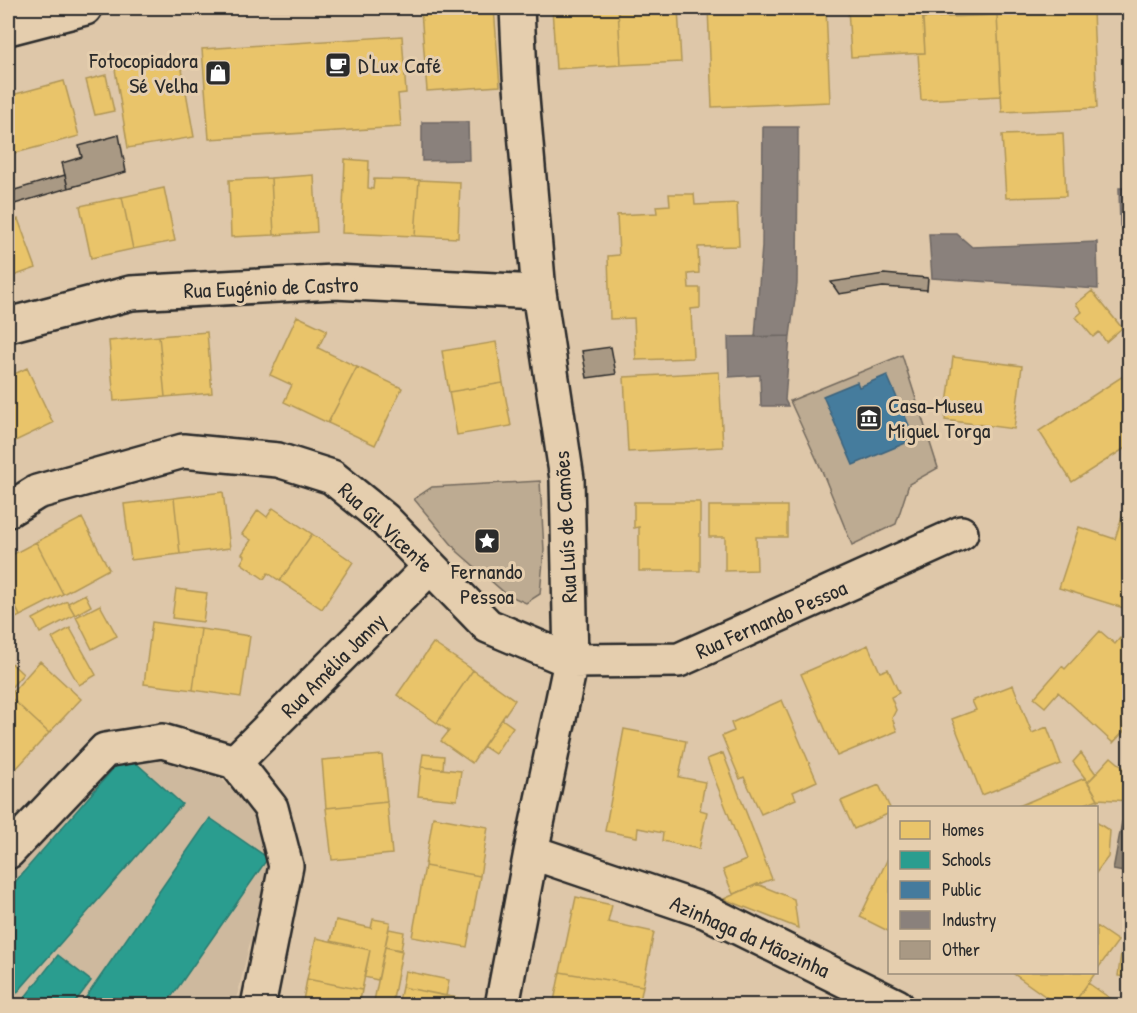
<svg xmlns="http://www.w3.org/2000/svg" width="1137" height="1013" font-family="'Patrick Hand',sans-serif">
<style>
.built{fill:#ceb99e}
.green{fill:#bdab92;stroke:#746b5e;stroke-width:1.5}
.water{fill:#948776;stroke:#6a6258;stroke-width:1.5}
.homes{fill:#e9c46a;stroke:#b09657;stroke-width:1.5}
.schools{fill:#2a9d8f;stroke:#2a7b71;stroke-width:1.5}
.public{fill:#457b9d;stroke:#3d637b;stroke-width:1.5}
.industry{fill:#8a817c;stroke:#6e6764;stroke-width:1.5}
.building{fill:#a99984;stroke:#2b2b2b;stroke-width:1.5}
.lines{fill:none;stroke-linecap:round;stroke-linejoin:round}
.minor-casing{stroke:#2b2b2b;stroke-width:38}
.tertiary-casing{stroke:#2b2b2b;stroke-width:38}
.minor{stroke:#e5ceae;stroke-width:33}
.tertiary{stroke:#e5ceae;stroke-width:33}
.labels{text-anchor:middle;stroke-width:6;stroke-linejoin:round;paint-order:stroke}
.poi-label{font-size:22px;fill:#2b2b2b;stroke:#e5ceae;text-anchor:start}
.street-label{font-size:22px;fill:#2b2b2b;stroke:#e5ceae}
</style>
<rect width="100%" height="100%" fill="#dec7a9"/>
<filter id="ink" filterUnits="userSpaceOnUse"><feTurbulence type="fractalNoise" baseFrequency=".0167" numOctaves="2"/><feDisplacementMap in="SourceGraphic" scale="12" xChannelSelector="R" yChannelSelector="G"/><feConvolveMatrix kernelMatrix="1 2 1 2 8 2 1 2 1" color-interpolation-filters="sRGB"/></filter>
<g filter="url(#ink)">
<!-- built -->
<path class="built" d="M160 757 209 768 249 804 270 858 235 1005 8 1006V879L114 760Z"/>
<!-- green -->
<path class="green" d="M902 355 938 468 909 484 896 524 852 545 822 471 790 401Z
M540 481 544 550 540 594 526 603 506 594 458 552 414 499 432 487Z"/>
<!-- water -->
<path class="water" d="M1122 822 1129 823V873L1113 870Z"/>
<!-- homes -->
<path class="homes" d="M477 8H494L500 86 427 91 421 11Z
M552 8H618L621 65 556 69Z
M618 8H678L681 62 621 65Z
M708 8H826L830 102 712 107Z
M848 8H922L925 53 851 57Z
M1093 11 1097 108 1002 112 997 15Z
M997 15 1001 96 921 100 918 53H925L923 18Z
M402 36 406 93 398 94 401 127 209 139 202 49Z
M1123 36H1130V145H1126Z
M180 58 194 137 128 148 115 69Z
M106 75 114 111 95 115 86 80Z
M64 81 79 136 8 155V96Z
M1063 133 1066 196 1006 198 1002 135Z
M345 159 369 161 368 188 373 189 374 179 419 180 415 236 342 233Z
M314 175 317 232 274 235 271 178Z
M271 178 274 235 231 237 229 180Z
M419 180 460 182 458 238 415 236Z
M164 188 175 241 133 249 122 197Z
M669 194H694L695 205 737 203 739 246 698 247 699 273 688 274 689 288H700V308L691 309 693 358 636 360 634 318 610 319 608 256 619 255 617 215 657 213 656 206 670 205Z
M122 197 133 249 91 258 80 206Z
M18 219 36 268 8 278V223Z
M1092 291 1122 328 1106 342 1099 332 1093 337 1076 317 1082 312 1076 304Z
M297 316 327 330 318 348 357 367 328 423 284 402 292 385 270 375Z
M207 332 212 393 165 397 159 336Z
M159 336 165 397 114 401 109 341Z
M496 342 503 383 449 392 442 351Z
M953 357 1022 366 1014 429 945 420Z
M357 367 402 388 375 445 328 423Z
M27 368 53 423 9 444 8 441V377Z
M719 372 723 447 628 452 624 377Z
M1126 374 1130 379V409L1122 414 1130 427V445L1072 482 1039 431Z
M503 383 511 426 457 435 449 392Z
M223 492 230 548 180 554 174 498Z
M174 498 180 554 131 560 124 504Z
M634 502H700V571H639V527L634 528Z
M709 506H787V537H756L757 570 725 571V537H709Z
M1125 507 1130 508V610L1059 588 1079 527 1115 539Z
M273 508 312 534 280 581 268 573 264 579 241 563 245 556 242 554 251 540 242 534 258 510 267 517Z
M82 518 109 569 63 594 36 542Z
M312 534 353 562 322 609 280 581Z
M36 542 63 594 20 616 8 591V557Z
M176 589 207 593 203 622 172 618Z
M8 591 20 616 8 622Z
M85 594 91 606 75 615 68 603Z
M67 601 75 615 40 633 33 619Z
M100 605 117 636 92 649 76 617Z
M152 622 201 629 193 690 144 684Z
M70 628 96 675 79 685 52 638Z
M201 629 250 636 241 697 193 690Z
M1100 631 1115 644 1120 638 1130 647V725L1113 743 1058 692 1045 707 1034 698 1062 666 1065 669Z
M433 643 473 670 437 723 397 695Z
M868 645 880 672 888 669 899 693 891 697 896 710 892 718 897 731 837 756 801 674Z
M8 660 23 674 8 691Z
M40 661 81 699 49 733 9 696Z
M473 670 515 700 472 763 441 741 449 731 437 723Z
M1013 685 1032 733 1047 727 1061 764 982 795 952 719 976 710 972 701Z
M9 696 49 733 15 770 8 763V697Z
M782 700 817 781 793 792 796 799 761 814 744 777 740 779 722 736 734 731 731 723Z
M502 719 513 727 495 754 483 746Z
M624 729 686 741 679 777 705 782 700 810 707 812 699 849 662 841 663 833 638 828 637 837 605 831Z
M723 753 772 879 733 894 723 870 746 860 707 759Z
M1081 753 1096 774 1088 782 1073 762Z
M423 754 444 756 443 769 421 767Z
M382 755 387 802 326 808 322 760Z
M1111 757 1130 773V801L1098 799 1088 782Z
M421 767 461 771 457 800 418 796Z
M1085 778 1098 799 1075 808H1014Z
M879 785 890 808V813L854 829 841 801Z
M1098 801 1093 808H1080Z
M387 802 392 854 332 860 326 808Z
M433 817 488 827 480 876 425 866Z
M1096 822 1110 831 1108 857 1096 873Z
M890 854V932L860 917Z
M425 866 480 876 467 947 412 937Z
M757 884 794 899 798 928 724 899Z
M576 897 612 905 608 922 654 932 643 986 560 972Z
M373 919 390 922 378 980 364 977 370 950 331 941 336 920 371 928Z
M1096 926 1118 941 1096 971Z
M389 929 404 932 401 950 385 947Z
M316 938 370 950 362 990 307 979Z
M1122 946 1130 947V978L1118 976Z
M385 947 402 951 394 994 392 1006H373Z
M405 971 449 980 446 996 402 987Z
M560 972 643 986 639 1006H553Z
M1015 972H1096L1072 1006H1059L1014 974Z
M307 979 362 990 359 1006H302Z
M1088 983 1117 1003 1116 1006H1072Z
M402 987 458 998 456 1006H398Z
M770 1001 794 1006H769Z"/>
<!-- schools -->
<path class="schools" d="M126 754 182 804 8 1003V890Z
M210 818 268 858 165 1006H80Z
M58 955 91 981 72 1006H18Z"/>
<!-- public -->
<path class="public" d="M887 375 915 439 853 465 823 396 857 382 859 387Z"/>
<!-- industry -->
<path class="industry" d="M422 122H468L469 160 422 161Z
M763 127H798L797 284 790 336 755 337 762 246Z
M1119 188H1130V226H1120Z
M929 234H957L972 247 1097 242 1098 289 932 278Z
M790 336 785 400 788 406H761L760 375 729 377 728 337Z"/>
<!-- building -->
<path class="building" d="M119 135 126 172 68 188 62 163 82 157 79 146Z
M65 175 68 188 8 206V192Z
M884 274 928 278 927 290 883 287 839 294 831 282Z
M611 347 616 374 587 378 582 351Z"/>
<g class="lines">
<defs>
<path id="minor" d="M8 325 131 293 334 282 539 292
M8 510 37 492 183 451 278 460 332 477 384 519 488 626 571 661 679 660 961 533
M235 762 430 567
M8 852 105 750 162 741 235 762 271 808 286 866 258 1006
M531 852 705 911 897 1006
M502 1006 531 852 571 661 567 479 539 292 520 75 517 8"/>
<path id="tertiary" d="M8 28 85 8"/>
</defs>
<!-- minor casing -->
<use href="#minor" class="minor-casing"/>
<!-- tertiary casing -->
<use href="#tertiary" class="tertiary-casing"/>
<!-- minor -->
<use href="#minor" class="minor"/>
<!-- tertiary -->
<use href="#tertiary" class="tertiary"/>
</g>
</g>
<!-- icons -->
<defs>
<symbol id="cafe-square" viewBox="-11 -11 22 22"><rect x="-9" y="-9" width="18" height="18" rx="4" fill="#2b2b2b" stroke="#e5ceae"/><path d="M-5.5-4.5H6V0H3Q3 3.5 0 3.5H-2.5Q-5.5 3.5-5.5 0ZM3-3.2v2h1.7v-2ZM-6 4.5H4V6H-6Z" fill="#fff"/></symbol>
<symbol id="shop-square" viewBox="-11 -11 22 22"><rect x="-9" y="-9" width="18" height="18" rx="4" fill="#2b2b2b" stroke="#e5ceae"/><path d="M-5-2.5h2.3a2.7 3.5 0 0 1 5.4 0H5L5.5 6h-11ZM-1.5-2.5h3a1.5 2.3 0 0 0-3 0Z" fill="#fff"/></symbol>
<symbol id="museum-square" viewBox="-11 -11 22 22"><rect x="-9" y="-9" width="18" height="18" rx="4" fill="#2b2b2b" stroke="#e5ceae"/><path d="M0-6L6-3V-2H-6V-3ZM-5-1h2V3h-2ZM-1-1h2V3h-2ZM3-1h2V3H3ZM-6 4H6V6H-6Z" fill="#fff"/></symbol>
<symbol id="sight-square" viewBox="-11 -11 22 22"><rect x="-9" y="-9" width="18" height="18" rx="4" fill="#2b2b2b" stroke="#e5ceae"/><path d="M0-6L1.8-2.2L6-1.7L2.9 1.2L3.7 5.4L0 3.3L-3.7 5.4L-2.9 1.2L-6-1.7L-1.8-2.2Z" fill="#fff"/></symbol>
</defs>
<g fill-rule="evenodd">
<use href="#cafe-square" x="323" y="50" width="30" height="30"/>
<use href="#shop-square" x="203" y="58" width="30" height="30"/>
<use href="#museum-square" x="854" y="403" width="30" height="30"/>
<use href="#sight-square" x="472" y="526" width="30" height="30"/>
</g>
<g class="labels">
<!-- poi labels -->
<g class="poi-label">
<text x="198" y="68" text-anchor="end">Fotocopiadora<tspan x="198" dy="25">Sé Velha</tspan></text>
<text x="358" y="73">D'Lux Café</text>
<text x="888" y="413">Casa-Museu<tspan x="888" dy="25">Miguel Torga</tspan></text>
<text x="487" y="579" text-anchor="middle">Fernando<tspan x="487" dy="25">Pessoa</tspan></text>
</g>
<!-- street labels -->
<g class="street-label">
<text transform="translate(271 287) rotate(-2)" y="8">Rua Eugénio de Castro</text>
<text transform="translate(386 527) rotate(43)" y="8">Rua Gil Vicente</text>
<text transform="translate(565 527) rotate(-93)" y="8">Rua Luís de Camões</text>
<text transform="translate(771 619) rotate(-24)" y="8">Rua Fernando Pessoa</text>
<text transform="translate(333 665) rotate(-45)" y="8">Rua Amélia Janny</text>
<text transform="translate(750 936) rotate(24)" y="8">Azinhaga da Mãozinha</text>
</g>
</g>
<!-- margin -->
<rect width="1137" height="1013" fill="none" stroke="#e5ceae" stroke-width="30"/>
<rect x="15" y="15" width="1107" height="983" fill="none" stroke="#2b2b2b" stroke-width="2" filter="url(#ink)"/>
<!-- legend -->
<rect x="888" y="806" width="210" height="168" fill="#e5ceae" stroke="#9b8d7a" stroke-width="1.5"/>
<rect x="900" y="821" width="30" height="18" fill="#e9c46a" stroke="#9b8d7a" stroke-width="1.5"/>
<text x="942" y="836" font-size="18" fill="#2b2b2b">Homes</text>
<rect x="900" y="851" width="30" height="18" fill="#2a9d8f" stroke="#9b8d7a" stroke-width="1.5"/>
<text x="942" y="866" font-size="18" fill="#2b2b2b">Schools</text>
<rect x="900" y="881" width="30" height="18" fill="#457b9d" stroke="#9b8d7a" stroke-width="1.5"/>
<text x="942" y="896" font-size="18" fill="#2b2b2b">Public</text>
<rect x="900" y="911" width="30" height="18" fill="#8a817c" stroke="#9b8d7a" stroke-width="1.5"/>
<text x="942" y="926" font-size="18" fill="#2b2b2b">Industry</text>
<rect x="900" y="941" width="30" height="18" fill="#a99984" stroke="#9b8d7a" stroke-width="1.5"/>
<text x="942" y="956" font-size="18" fill="#2b2b2b">Other</text>
</svg>
